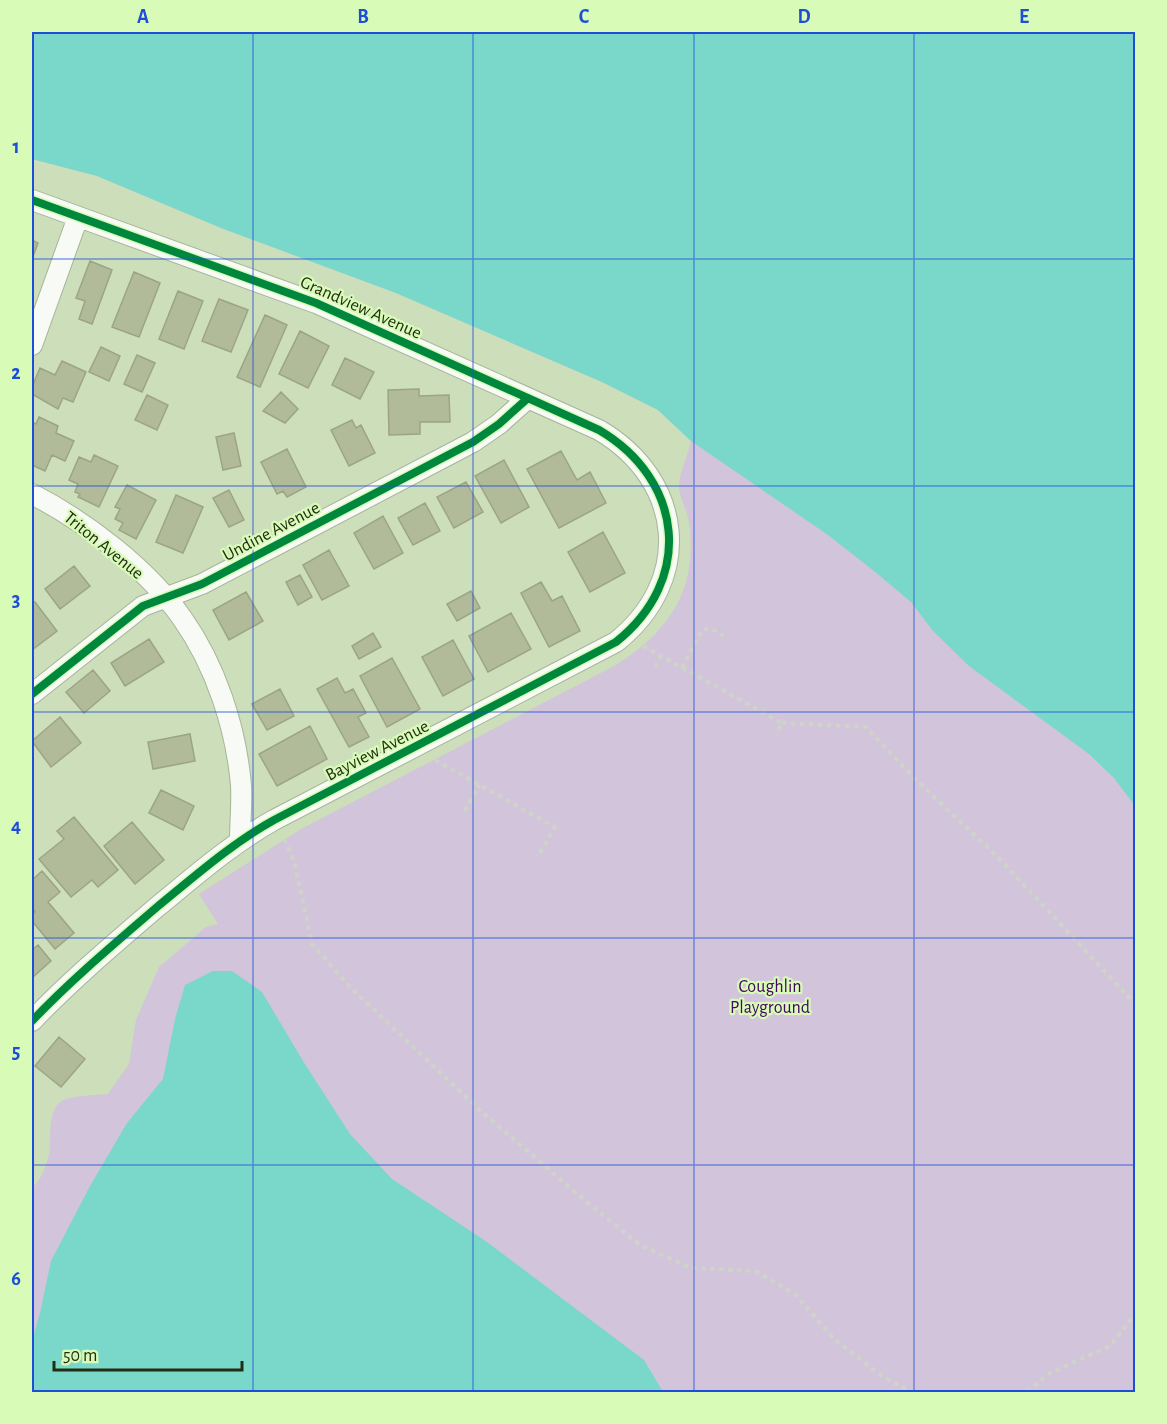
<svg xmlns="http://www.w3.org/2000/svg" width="1167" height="1424" font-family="'Alegreya Sans',sans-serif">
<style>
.green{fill:#d2c4da}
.water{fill:#79d8c9}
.building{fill:#b2bb99;stroke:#9ca486;stroke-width:1.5}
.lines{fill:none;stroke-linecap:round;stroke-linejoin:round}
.street-casing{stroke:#a7b598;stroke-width:22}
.path{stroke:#cfd4c9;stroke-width:4;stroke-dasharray:4.5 4.5;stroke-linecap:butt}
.street{stroke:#f7faf5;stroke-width:20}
.cycleway-casing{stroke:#d9fbb8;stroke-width:11}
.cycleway{stroke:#00873e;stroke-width:8}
.grid{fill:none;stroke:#1d4ed8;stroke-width:1.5;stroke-opacity:0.55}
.labels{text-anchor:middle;stroke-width:4.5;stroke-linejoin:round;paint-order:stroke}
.street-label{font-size:18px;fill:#222e14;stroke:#d9fbb8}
.park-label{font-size:18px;fill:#430662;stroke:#d9fbb8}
.neatline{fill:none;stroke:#1d4ed8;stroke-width:2}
.grid-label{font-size:20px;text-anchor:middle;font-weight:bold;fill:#1d4ed8}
</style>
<rect width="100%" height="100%" fill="#ccdeba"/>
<!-- green -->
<path class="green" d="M32 32 1135 335V1392H32V1188C41 1180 46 1167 49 1155 52 1139 45 1107 66 1099 73 1096 98 1095 108 1094L129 1064 136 1020 159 967 206 927 218 924 199 894 303 828 616 665C671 630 698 588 689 522 687 510 679 497 679 486 679 474 688 454 691 441L658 410 602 382 396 293 221 228 97 176 32 159Z"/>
<!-- water -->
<path class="water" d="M32 32H1135V806L1114 778 1089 754 969 666 933 631 911 602 874 571 828 535 691 441 658 410 602 382 396 293 221 228 97 176 32 159Z
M213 971H232L262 992 303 1061 350 1134 392 1179 487 1242 644 1360 663 1392H32V1341L40 1313 51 1261 90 1186 127 1123 163 1079 175 1019 185 985Z"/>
<!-- building -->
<path class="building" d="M32 240 38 243 32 259Z
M90 261 112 270 92 324 79 319 85 301 76 298Z
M134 272 160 283 139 337 112 327Z
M178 291 203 301 184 349 159 339Z
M219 299 248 310 231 352 202 341Z
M265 315 287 325 260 387 237 377Z
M300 331 329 346 308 388 279 374Z
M101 347 120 356 109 381 89 372Z
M137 355 155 363 142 392 124 384Z
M345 358 374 372 360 399 332 385Z
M62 361 86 372 73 402 63 398 58 409 32 394V387L40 368 55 375Z
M419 389V396L449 395 450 422H420V434L389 435 388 390Z
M281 392 298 409 285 423 263 411Z
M147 395 168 405 157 430 135 420Z
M39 417 58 426 56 433 74 441 65 461 52 455 45 471 32 465V422L36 424Z
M352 420 356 428 361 425 375 453 349 466 331 430Z
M234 433 241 466 223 470 216 437Z
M287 449 306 487 287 497 283 491 277 494 261 462Z
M561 451 577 480 590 472 606 503 559 528 527 469Z
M94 455 118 466 99 507 78 497 80 494 75 492 78 484 69 480 79 457 91 462Z
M504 460 529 507 501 523 475 476Z
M466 482 483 512 454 528 437 497Z
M127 485 156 500 136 539 119 530 123 523 115 519 120 509 115 507Z
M229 490 244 520 229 527 213 498Z
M176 495 203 507 183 553 156 542Z
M425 503 440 531 413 545 398 518Z
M383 516 403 553 374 569 354 533Z
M603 532 625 573 590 592 568 552Z
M329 550 349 586 322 600 303 565Z
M74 566 90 586 60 609 45 589Z
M300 575 312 597 298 605 286 582Z
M541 582 552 601 562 596 580 631 549 647 521 593Z
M471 591 480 608 457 621 447 604Z
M246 592 263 621 229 640 213 610Z
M35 602 57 631 32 650V604Z
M511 613 531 649 488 672 469 636Z
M373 633 381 647 359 659 352 646Z
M149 639 164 662 125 686 111 663Z
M453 640 474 679 443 696 422 657Z
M392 658 420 709 387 727 360 676Z
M93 670 110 691 84 713 66 692Z
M337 678 345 693 353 689 366 713 358 717 369 737 349 747 317 689Z
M280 689 294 716 267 730 252 704Z
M60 717 81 743 51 767 32 741Z
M310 726 327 759 277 786 259 754Z
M190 734 195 761 153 769 148 742Z
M161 790 194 806 183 830 149 813Z
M74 817 118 870 98 887 92 880 71 897 39 859 64 839 57 831Z
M132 822 164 860 135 884 104 846Z
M42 871 60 892 48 902 74 933 55 949 32 921V915L35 912 32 907V880Z
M38 945 51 961 34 976 32 973V950Z
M59 1037 85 1059 61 1087 35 1066Z"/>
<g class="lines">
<defs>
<path id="street" d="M32 200 316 303 599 430C684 480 694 580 616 642L274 820C231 844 195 876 157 907 114 944 71 980 32 1021
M32 345 78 217
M32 494C86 522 147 568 182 618 216 666 236 728 241 785 242 804 240 822 240 840
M32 694 143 606 202 584 473 442 499 424 528 398"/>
</defs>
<!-- street casing -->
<use href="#street" class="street-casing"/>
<!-- path -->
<path class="path" d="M643 646 782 723 776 734
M655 667 661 656
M682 668 702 630 710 628 724 636
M782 723 866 727 914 778 998 857 1136 1005
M435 760 555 827
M465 811 479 785
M284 839 294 861 312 944 350 987 482 1112 588 1203 640 1245 691 1268 755 1271 795 1294 834 1339 883 1377 913 1392
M540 853 557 824
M1027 1392 1050 1373 1110 1346 1136 1313"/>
<!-- street -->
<use href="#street" class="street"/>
<defs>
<path id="cycleway" d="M32 200 316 303 599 430C684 480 694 580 616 642L274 820C231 844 195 876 157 907 114 944 71 980 32 1021
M32 694 143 606 202 584 473 442 499 424 528 398"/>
</defs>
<!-- cycleway casing -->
<use href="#cycleway" class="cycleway-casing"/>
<!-- cycleway -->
<use href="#cycleway" class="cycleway"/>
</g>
<!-- grid -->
<path class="grid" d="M253 32V1392M473 32V1392M694 32V1392M914 32V1392M32 259H1136M32 486H1136M32 712H1136M32 938H1136M32 1165H1136"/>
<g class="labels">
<!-- street labels -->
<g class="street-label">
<text transform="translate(361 307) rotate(24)" y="6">Grandview Avenue</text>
<text transform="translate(271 531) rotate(-28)" y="6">Undine Avenue</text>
<text transform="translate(104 545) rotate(39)" y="6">Triton Avenue</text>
<text transform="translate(377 750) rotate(-27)" y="6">Bayview Avenue</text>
</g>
<!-- park labels -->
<g class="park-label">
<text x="770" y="992">Coughlin<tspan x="770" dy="21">Playground</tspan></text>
</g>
</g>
<!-- border -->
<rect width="1167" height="1424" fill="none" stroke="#d9fbb8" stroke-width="66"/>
<!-- scale -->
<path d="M54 1361v9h188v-9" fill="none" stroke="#222e14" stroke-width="3"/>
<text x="63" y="1361" font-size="18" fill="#222e14" stroke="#d9fbb8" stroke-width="4.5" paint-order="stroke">50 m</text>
<rect x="33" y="33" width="1101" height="1358" class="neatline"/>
<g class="grid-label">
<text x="143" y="23">A</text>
<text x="363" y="23">B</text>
<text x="584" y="23">C</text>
<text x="804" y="23">D</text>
<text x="1024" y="23">E</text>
<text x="16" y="153">1</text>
<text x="16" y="379">2</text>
<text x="16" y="606">3</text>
<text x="16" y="832">4</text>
<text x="16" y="1058">5</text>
<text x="16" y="1285">6</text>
</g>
</svg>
